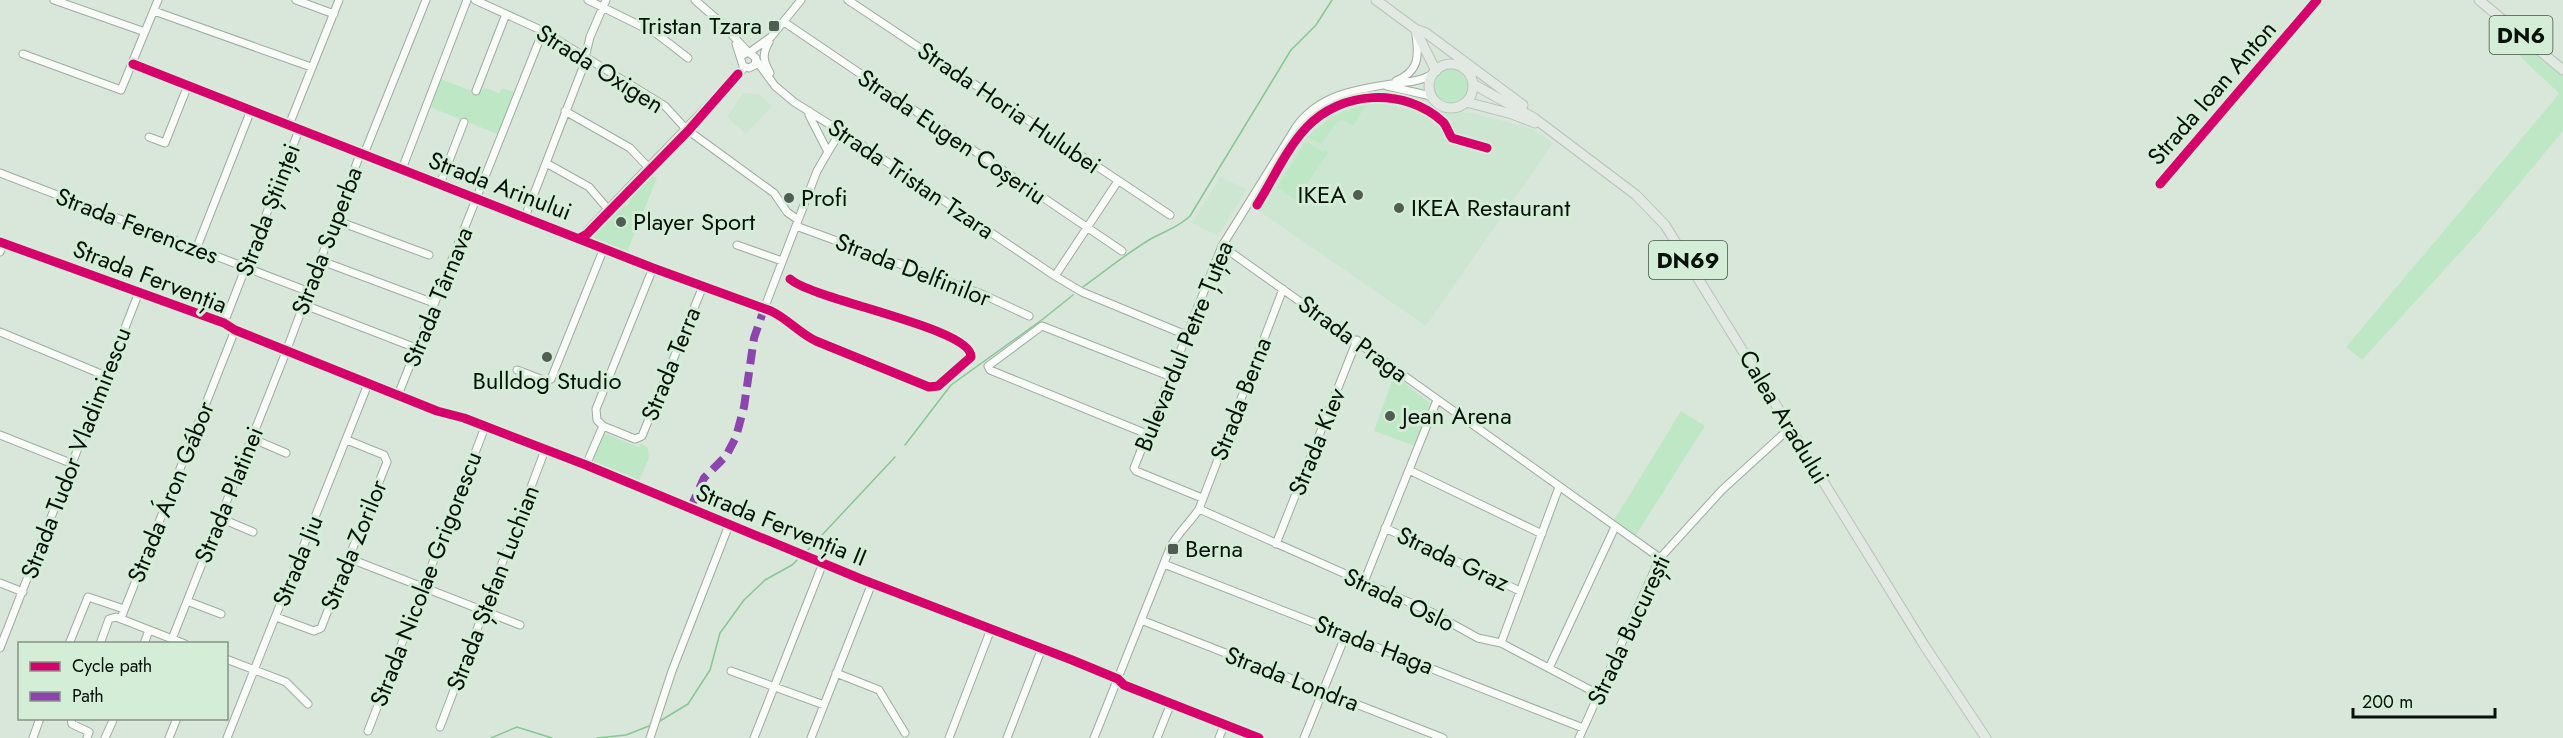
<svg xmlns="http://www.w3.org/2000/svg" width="2563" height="738" font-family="Jost,sans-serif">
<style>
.built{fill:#cde6d1}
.green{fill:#bee8c5}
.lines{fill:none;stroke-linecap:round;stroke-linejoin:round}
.stream{stroke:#88c695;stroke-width:1.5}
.minor-casing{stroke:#a0aaa1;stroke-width:9}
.major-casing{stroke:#bbc2bc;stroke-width:11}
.minor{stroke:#f9fbf9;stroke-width:7}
.major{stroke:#e2e8e2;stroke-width:9}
.quiet{stroke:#8e44ad;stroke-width:8;stroke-dasharray:15 8;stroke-linecap:butt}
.cycleway-casing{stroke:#d3edd6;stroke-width:13}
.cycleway{stroke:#d6006c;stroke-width:9}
.poi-dot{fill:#515c53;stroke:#d3edd6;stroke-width:2}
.labels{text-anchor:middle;stroke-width:6;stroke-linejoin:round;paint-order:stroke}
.shield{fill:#d3edd6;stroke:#455347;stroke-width:1.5}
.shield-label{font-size:22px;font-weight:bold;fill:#08110a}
.poi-label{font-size:24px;fill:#08110a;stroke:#d3edd6;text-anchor:start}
.street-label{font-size:24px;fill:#08110a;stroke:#d3edd6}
</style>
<rect width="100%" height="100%" fill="#d9e7da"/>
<!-- built -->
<path class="built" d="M1383 91 1425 99 1431 106 1440 111 1474 113 1533 129 1553 143 1426 326 1253 207 1302 129 1324 108 1355 93Z
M743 93 759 94 772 106 746 134 727 117Z
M1220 177 1247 189 1218 236 1192 223Z"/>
<!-- green -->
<path class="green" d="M2516 34 2563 76V131L2477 234 2362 360 2346 347 2559 94C2543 75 2522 64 2511 42Z
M1433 86a18 18 0 1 1 36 0a18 18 0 1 1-36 0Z
M440 79 478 93 485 88 499 93 502 88 516 93 500 135 430 107Z
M1366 105 1353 126 1343 120 1338 121 1321 144 1308 137C1325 120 1343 110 1366 105Z
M1309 143 1323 152 1325 150 1328 153 1296 200 1277 188 1304 144Z
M647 174 657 178 627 252 588 236 621 202 627 207 636 184 642 186Z
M1394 375 1430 403 1415 446 1374 431Z
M1681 411 1705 426 1636 535 1614 520Z
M604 433 639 447 641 443 648 448 649 458 638 483 593 464 592 461Z"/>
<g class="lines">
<!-- stream -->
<path class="stream" d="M1083 287C1105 271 1126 254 1149 240 1164 231 1178 228 1190 216L1291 50 1316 25 1332 0
M905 445 951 385 1043 319 1073 295
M808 550 895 457
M660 721 688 704 710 670 720 633 744 600 765 580 792 565 799 558
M491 738 517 727 552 738
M597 738 626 735 649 726"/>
<defs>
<path id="minor" d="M54 0 145 32
M296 0 334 14
M475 0 543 31 665 106 686 129 774 193 787 212 798 220
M588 0 657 34 688 58
M695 0 719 21 748 52
M848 0 1170 215
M154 11 311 67
M784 22 1122 251
M769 42C762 54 763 61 770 73
M736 44 743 66 749 68 755 65 756 58 748 52 741 56
M750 52 771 37 801 0
M23 54 121 90 158 0
M756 60 775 86 794 102 856 141 1055 276 1082 292 1186 335
M133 64 653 268 771 311C788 319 799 333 816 341L929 387 938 386 971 357C973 328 813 300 790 279
M1396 81C1419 71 1419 57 1416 35
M1387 86 1431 96
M476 91 506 14
M565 111 630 148 648 167
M289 125 339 0
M149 137 165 143 188 85
M828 152 841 131
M546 163 589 187 607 208
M402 169 467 0
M0 173 307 291
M440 184 464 122
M2160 184 2317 0
M525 217 582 70 590 37 606 0
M335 220 429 255
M796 226 984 295 1029 316
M580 238 745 67
M0 242 224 323 235 330 437 411 464 418 586 465 861 579 1072 660 1118 679 1124 685 1259 738
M737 245 782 261
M1222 246 1660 558
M197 247 251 110
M0 252 3 243
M319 260 434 303
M1055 276 1118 181
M302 304 416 348
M764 309 817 171 828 152 809 115V111
M224 323 299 130
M0 332 106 376
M517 370 546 381 551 379 604 248
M398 395 543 31
M603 426 635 439 642 436 703 286
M1147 434 990 370 988 366 1042 326 1169 376
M0 435 73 464
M251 438 286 453
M586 465 603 426 597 420 596 409 653 268
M1409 470 1542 534
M1202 498 1136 471 1134 468 1222 246 1296 127C1320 93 1359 89 1397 83 1409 82 1421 81 1433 74
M1199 509 1431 612 1478 638 1501 643 1598 694
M220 518 253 532
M1385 528 1520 591
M1276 544 1357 340
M348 558 520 625
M1164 564 1583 728
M1364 582 1437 400
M0 583 23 592
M187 601 221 614
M276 617 314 631 321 628 387 462 384 455 347 440
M121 618 235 330
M1141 620 1443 738
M172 639 284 357 359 157 366 149 426 0
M1501 643 1559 487
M69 644 88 597 124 609
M100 644 109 619 116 617 185 644
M144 644 149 630
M0 648 139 292
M226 659 286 682 308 704
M1549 668 1615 527
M731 671 824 705
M836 673 879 690 905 733
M71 718 72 724 89 732 87 738
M440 727 545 450
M368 731 485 427
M33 738 40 718
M105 738 114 718
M169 738 177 718
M227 738 368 384
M650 738 672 671 729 525
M754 738 823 563
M811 738 872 583
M949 738 991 629
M1007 738 1042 648
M1094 738 1170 548C1178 532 1190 523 1199 509L1283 289
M1157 738 1171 703
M1219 738 1224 725
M1304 738 1346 634
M1579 738 1660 558 1722 490 1791 427"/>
<path id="major" d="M1376 0 1418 31
M2479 0 2563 70
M1415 29 1426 33 1523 105
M1415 29 1436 71
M1429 86a22 22 0 1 1 44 0a22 22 0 1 1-44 0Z
M1473 84 1534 118 1636 195 1665 225 1924 645 1986 738
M1466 102 1512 114 1535 123"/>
</defs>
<!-- minor casing -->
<use href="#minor" class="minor-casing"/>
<!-- major casing -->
<use href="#major" class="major-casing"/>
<!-- minor -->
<use href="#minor" class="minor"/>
<!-- major -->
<use href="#major" class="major"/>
<!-- quiet -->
<path class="quiet" d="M690 509 704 478 726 456 736 437 744 407 754 338 764 309"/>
<defs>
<path id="cycleway" d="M133 64 653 268 771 311C788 319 799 333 816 341L929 387 938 386 971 357C973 328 813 300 790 279
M2160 184 2317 0
M1257 205C1272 181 1287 148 1306 128 1341 90 1405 87 1443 122 1447 126 1448 133 1452 138L1487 148
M580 238 587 234 688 131 738 74
M0 242 224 323 235 330 437 411 464 418 586 465 861 579 1072 660 1118 679 1124 685 1259 738"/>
</defs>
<!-- cycleway casing -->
<use href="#cycleway" class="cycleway-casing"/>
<!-- cycleway -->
<use href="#cycleway" class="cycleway"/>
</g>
<!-- markers -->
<g class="poi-dot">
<rect x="768" y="20" width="12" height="12" rx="3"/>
<circle cx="1358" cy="195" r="6"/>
<circle cx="789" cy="198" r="6"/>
<circle cx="1399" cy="208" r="6"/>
<circle cx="621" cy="222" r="6"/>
<circle cx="547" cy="357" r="6"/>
<circle cx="1390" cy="416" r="6"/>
<rect x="1167" y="543" width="12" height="12" rx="3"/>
</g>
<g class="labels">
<!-- shield labels -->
<g class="shield">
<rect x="2489.5" y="16" width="63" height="38" rx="4.5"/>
<rect x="1649" y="241" width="78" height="38" rx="4.5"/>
</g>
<g class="shield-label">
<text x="2521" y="43">DN6</text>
<text x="1688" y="268">DN69</text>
</g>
<!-- poi labels -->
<g class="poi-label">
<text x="762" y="34" text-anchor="end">Tristan Tzara</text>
<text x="1346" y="203" text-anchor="end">IKEA</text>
<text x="801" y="206">Profi</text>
<text x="1411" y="216">IKEA Restaurant</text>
<text x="633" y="230">Player Sport</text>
<text x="547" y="389" text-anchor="middle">Bulldog Studio</text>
<text x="1402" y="424">Jean Arena</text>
<text x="1185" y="557">Berna</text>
</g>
<!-- street labels -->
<g class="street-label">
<text transform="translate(600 69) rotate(32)" y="8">Strada Oxigen</text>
<text transform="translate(2212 93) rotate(-49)" y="8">Strada Ioan Anton</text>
<text transform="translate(1009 108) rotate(34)" y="8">Strada Horia Hulubei</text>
<text transform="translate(952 137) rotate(34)" y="8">Strada Eugen Coșeriu</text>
<text transform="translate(911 179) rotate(34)" y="8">Strada Tristan Tzara</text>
<text transform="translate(500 186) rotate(21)" y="8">Strada Arinului</text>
<text transform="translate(268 210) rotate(-69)" y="8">Strada Științei</text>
<text transform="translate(137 226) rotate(21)" y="8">Strada Ferenczes</text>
<text transform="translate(327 241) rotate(-69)" y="8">Strada Superba</text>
<text transform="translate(913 270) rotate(21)" y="8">Strada Delfinilor</text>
<text transform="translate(150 277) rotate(21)" y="8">Strada Fervenția</text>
<text transform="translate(438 297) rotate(-68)" y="8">Strada Târnava</text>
<text transform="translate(1353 339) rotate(36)" y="8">Strada Praga</text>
<text transform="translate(1184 346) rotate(-68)" y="8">Bulevardul Petre Țuțea</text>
<text transform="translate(671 364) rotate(-68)" y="8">Strada Terra</text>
<text transform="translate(1241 399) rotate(-69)" y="8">Strada Berna</text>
<text transform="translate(1784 417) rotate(59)" y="8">Calea Aradului</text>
<text transform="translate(1317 442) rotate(-68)" y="8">Strada Kiev</text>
<text transform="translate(76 453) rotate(-69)" y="8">Strada Tudor Vladimirescu</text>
<text transform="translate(171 492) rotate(-68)" y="8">Strada Áron Gábor</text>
<text transform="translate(229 495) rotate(-68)" y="8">Strada Platinei</text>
<text transform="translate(781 525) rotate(22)" y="8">Strada Fervenția II</text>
<text transform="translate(354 545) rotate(-68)" y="8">Strada Zorilor</text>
<text transform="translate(1453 559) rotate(25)" y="8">Strada Graz</text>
<text transform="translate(298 561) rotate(-68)" y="8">Strada Jiu</text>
<text transform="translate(426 579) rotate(-69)" y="8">Strada Nicolae Grigorescu</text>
<text transform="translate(493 588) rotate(-69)" y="8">Strada Ștefan Luchian</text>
<text transform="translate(1399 600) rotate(25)" y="8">Strada Oslo</text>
<text transform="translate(1629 630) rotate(-65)" y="8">Strada București</text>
<text transform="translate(1374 645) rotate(21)" y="8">Strada Haga</text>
<text transform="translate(1292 679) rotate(21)" y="8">Strada Londra</text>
</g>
</g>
<!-- legend -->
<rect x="18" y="642" width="210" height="78" fill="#d3edd6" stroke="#829584" stroke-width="1.5"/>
<rect x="30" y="662" width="30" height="9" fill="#d6006c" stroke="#829584" stroke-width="1.5"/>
<text x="72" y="672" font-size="18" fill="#08110a">Cycle path</text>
<rect x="30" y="692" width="30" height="9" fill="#8e44ad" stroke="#829584" stroke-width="1.5"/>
<text x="72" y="702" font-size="18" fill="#08110a">Path</text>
<!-- scale -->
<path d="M2353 708v9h142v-9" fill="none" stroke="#08110a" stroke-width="3"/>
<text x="2362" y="708" font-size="18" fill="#08110a" stroke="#d3edd6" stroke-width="4.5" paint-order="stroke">200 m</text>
</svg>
